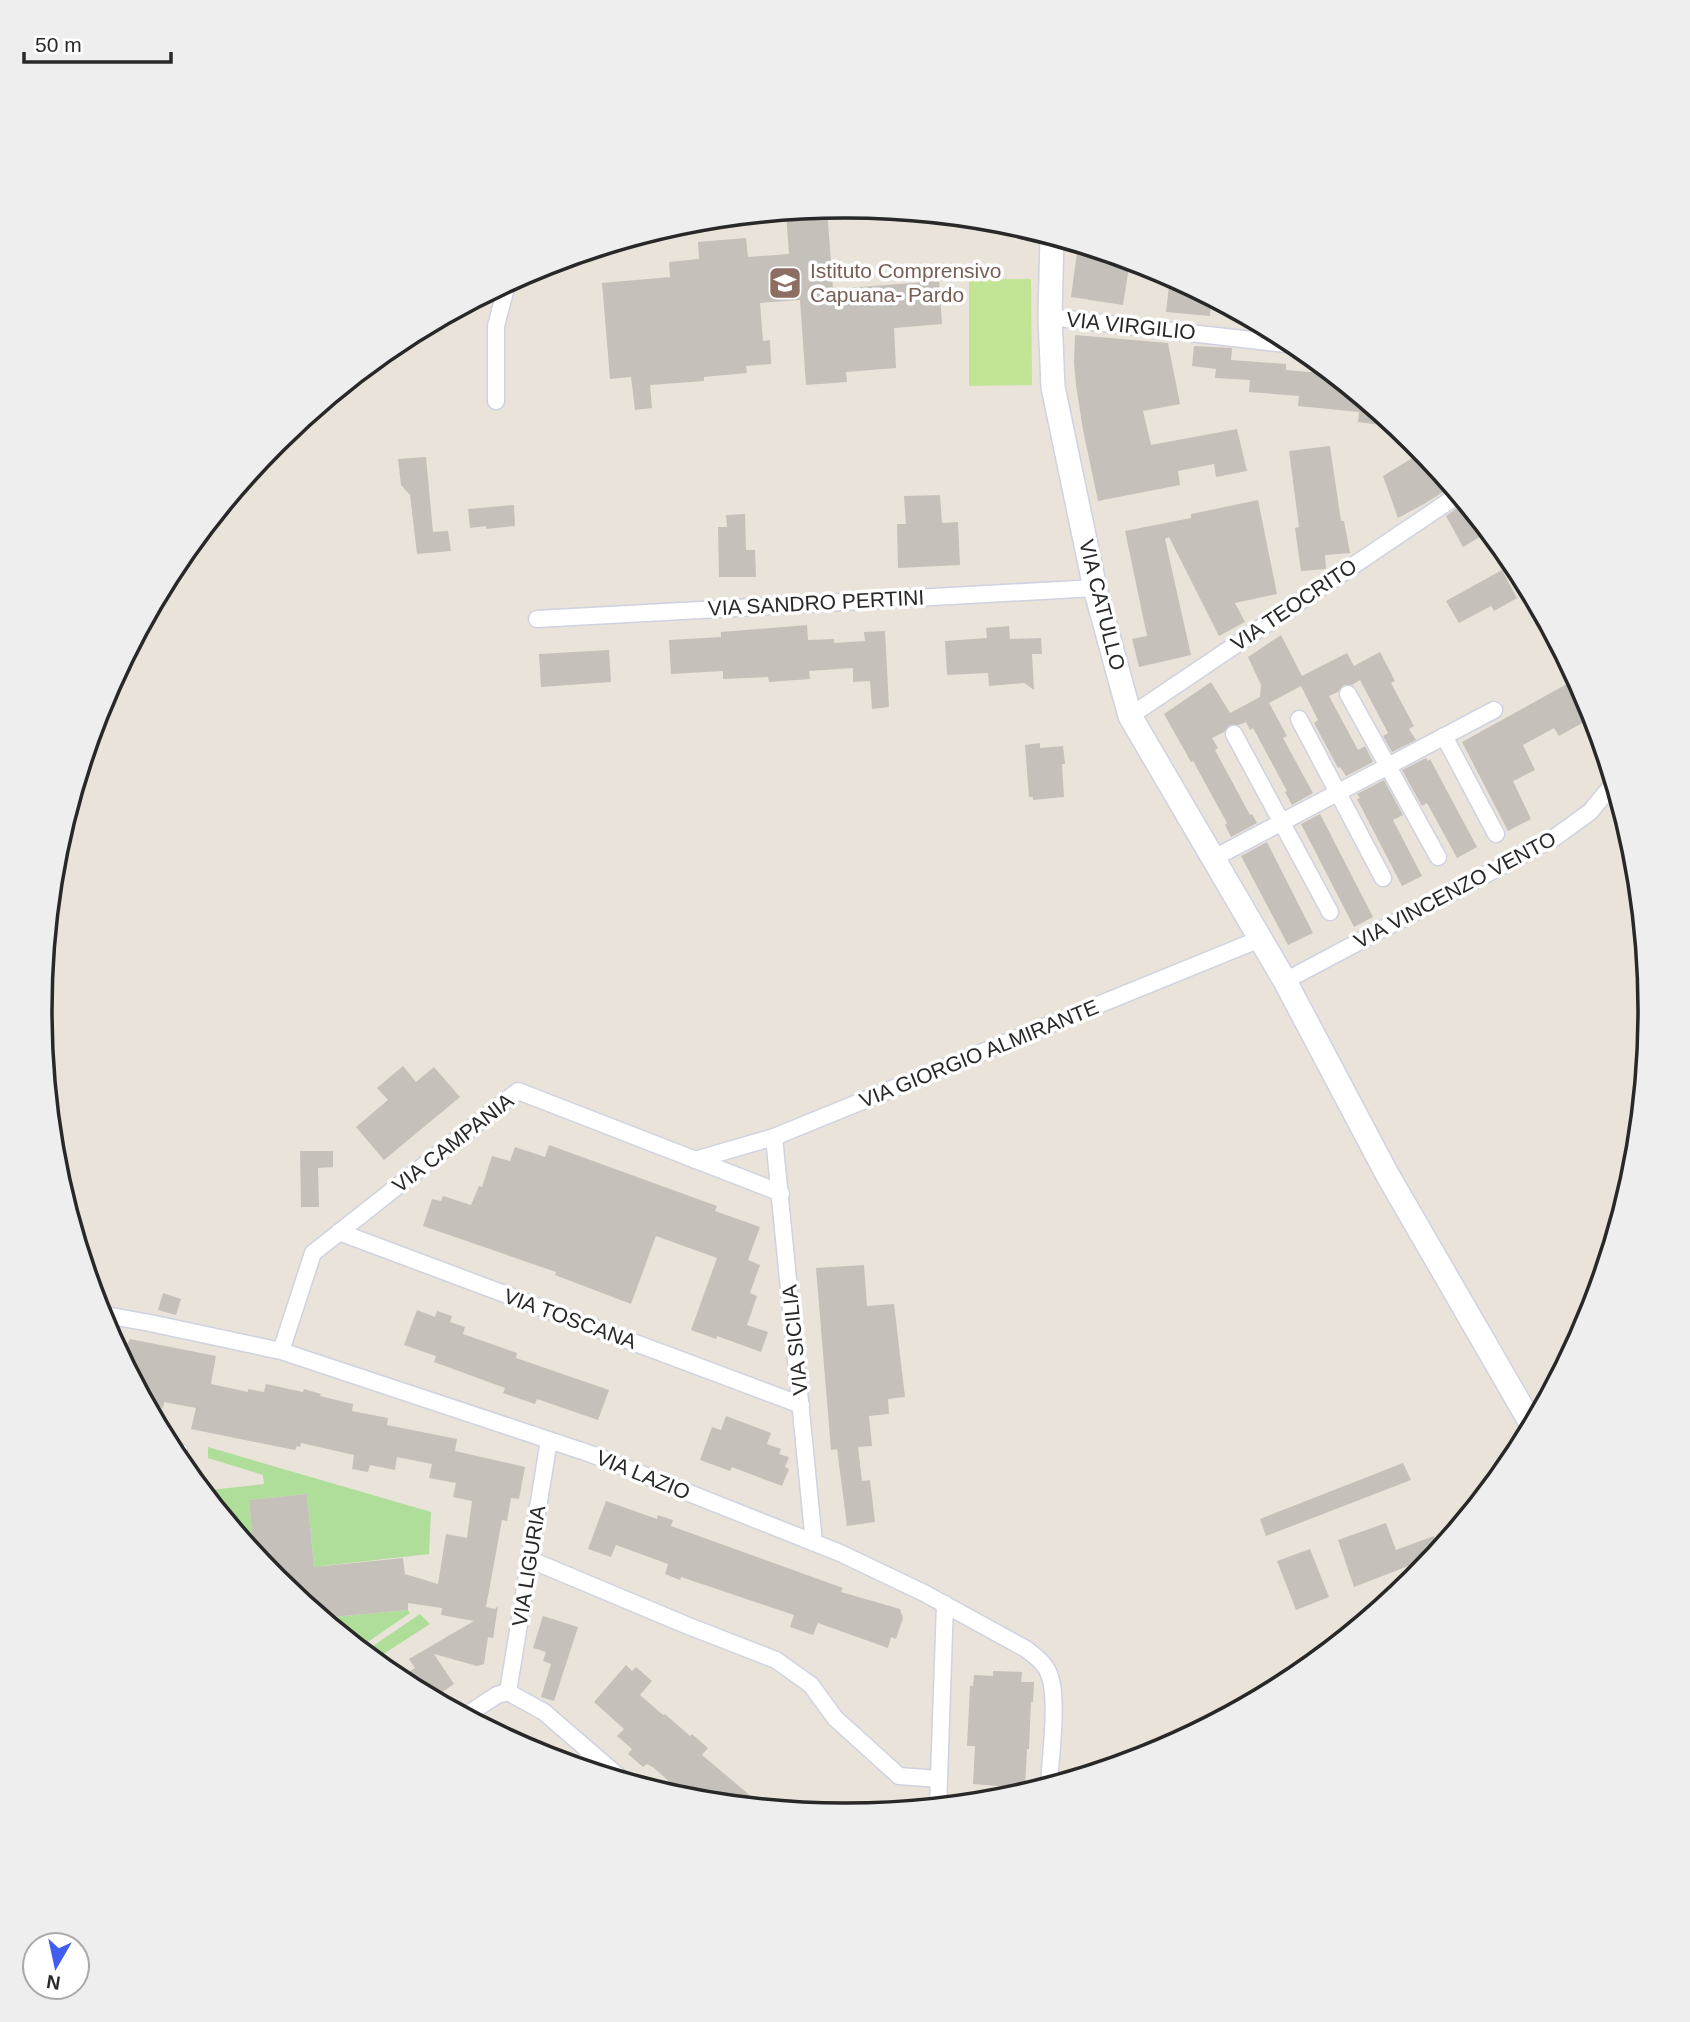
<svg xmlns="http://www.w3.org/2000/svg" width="1690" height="2022" font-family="Arial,sans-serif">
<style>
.green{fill:#aede99}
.pitch{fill:#c1e595}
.building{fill:#c5c0ba}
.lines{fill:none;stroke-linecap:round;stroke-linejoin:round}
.lane-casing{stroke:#cfd2e0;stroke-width:11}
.street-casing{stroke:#cfd2e0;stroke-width:19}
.secondary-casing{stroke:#cfd2e0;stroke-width:26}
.lane{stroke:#fff;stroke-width:8}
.street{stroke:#fff;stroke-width:16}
.secondary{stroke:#fff;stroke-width:23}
.labels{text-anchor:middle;stroke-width:7;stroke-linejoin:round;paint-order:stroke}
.education-label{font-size:21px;fill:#785e54;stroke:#fff;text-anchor:start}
.street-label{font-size:21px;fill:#282828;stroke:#fff}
.rim{fill:none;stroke:#282828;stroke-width:3.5}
</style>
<rect width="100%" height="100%" fill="#eae3da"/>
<!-- green -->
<path class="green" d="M208 1447 431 1512 429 1554 322 1566 316 1587 307 1494 249 1500 254 1553 211 1500 210 1490 264 1484 263 1475 208 1458Z
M408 1610 410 1613 359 1648 322 1618Z
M420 1614 430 1624 374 1660 364 1652Z"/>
<!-- pitch -->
<path class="pitch" d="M969 279H1031L1032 385 969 386Z"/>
<!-- building -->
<path class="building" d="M827 208 833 289 939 281 942 324 894 328 896 368 846 372 847 382 806 385 800 300 760 303 763 341 770 340 771 364 746 366 747 373 704 377V381L650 385 652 408 635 410 631 377 610 379 602 283 670 277 669 262 699 259 698 242 746 238 748 257 789 254 786 212Z
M1078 245 1130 261 1123 305 1071 297Z
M1170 276 1211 299 1210 316 1166 312Z
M1075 335 1168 343 1180 404 1143 411 1151 445 1237 429 1247 471 1216 477 1214 464 1178 471 1180 485 1098 501 1083 430 1076 385 1074 363Z
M1194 346 1232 348 1231 360 1286 364V370L1332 374 1396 427 1358 422 1359 412 1298 406 1299 396 1249 392 1250 380 1215 378 1216 369 1192 366Z
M1330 446 1341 521H1344L1350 553 1325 555 1326 569 1301 571 1295 528 1299 527 1289 451Z
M1422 452 1451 487 1424 504 1398 518 1383 476Z
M426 457 433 532 448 531 451 551 417 554 410 495 401 485 398 459Z
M940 495 942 523 958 522 960 565 898 568 897 524H906L904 496Z
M1258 500 1277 594 1235 603 1245 622 1219 636 1169 537 1165 539 1191 655 1139 667 1132 639 1147 636 1125 531 1191 518V514Z
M1464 503 1488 532 1463 547 1446 516Z
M514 505 515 526 486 529V526L470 528 468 509Z
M745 514 746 550H755L756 577H719L718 527H727L726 515Z
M1502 570 1517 598 1494 611 1491 606 1459 623 1446 601Z
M807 625 808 640 834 639V643L865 641 864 632 885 631 889 707 872 709 870 681 853 682V668L809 671 810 679 769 682 768 677 723 679V671L671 674 669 640 721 637V632Z
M1009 626 1010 639 1041 638 1042 654H1032L1034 690 1024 683 989 686 988 673 947 675 945 641 987 638 986 628Z
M1281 635 1302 676 1347 653 1354 666 1380 652 1395 681 1391 683 1414 726 1409 729 1416 740 1392 752 1383 736 1388 733 1360 680 1352 685H1344L1338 692 1329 696 1358 750 1365 746 1373 762 1346 776 1340 767 1338 768 1314 723 1318 720 1301 686 1269 703 1287 736 1283 738 1313 793 1292 805 1285 792 1287 791 1253 728 1250 730 1246 722 1239 725H1230L1224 732 1212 738 1218 748 1215 750 1250 815 1252 814 1257 823 1231 837 1225 825 1227 823 1193 761 1191 762 1164 714 1211 682 1230 713 1260 697 1261 685 1248 657Z
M609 650 611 682 541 687 539 654Z
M1576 679 1589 703 1593 717 1559 736 1554 728 1523 745 1535 770 1513 781 1531 819 1508 831 1462 742Z
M1040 743V748L1063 746 1065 764H1062L1064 797 1033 800V797H1029L1025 745Z
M1426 758 1428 761 1430 759 1477 847 1457 858 1427 803 1422 806 1402 770Z
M1384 780 1403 815 1393 820 1422 876 1402 886 1357 799 1360 798 1357 794Z
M1320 814 1373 917 1354 927 1301 824Z
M1267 842 1313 933 1288 945 1241 856Z
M403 1066 416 1082 434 1067 460 1097 384 1160 356 1127 388 1100 377 1088Z
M549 1145 717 1206 715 1211 760 1227 748 1260 760 1265 750 1293 757 1296 747 1325 768 1332 761 1352 717 1336 716 1339 691 1330 717 1258 656 1236 631 1304 555 1275 556 1272 423 1226 432 1199 441 1201 443 1196 471 1205 479 1186 482 1187 492 1156 510 1161 515 1147 545 1157Z
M300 1151H333V1167L318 1168 319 1207H301Z
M864 1265 867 1306 894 1304 905 1397 888 1399 889 1414 869 1416 872 1446 858 1447 862 1481 870 1480 875 1522 847 1526 837 1449 831 1450 816 1268Z
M163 1293 181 1299 176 1315 158 1310Z
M417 1310 435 1317 437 1311 452 1316 450 1322 465 1327 463 1334 517 1353 516 1358 609 1390 598 1420 537 1399 535 1404 503 1393 505 1388 434 1362 436 1356 404 1345Z
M112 1338 128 1343 130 1339 216 1356 211 1384 248 1392V1389L264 1392 266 1384 303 1392 304 1389 321 1394 320 1396 353 1404 352 1411 388 1418 387 1425 457 1439 455 1451 525 1467 519 1499 511 1498 507 1521 502 1520 486 1607 495 1609 498 1606 493 1638 488 1637 484 1664 477 1666 434 1654 454 1684 432 1699 397 1679 415 1668 409 1659 474 1621 441 1615 442 1608 408 1603V1610L322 1618 276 1580 254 1553 249 1500 307 1494 314 1567 403 1558 405 1574 438 1584 446 1534 467 1538 472 1501 453 1497 456 1483 429 1478 432 1464 397 1457 395 1470 370 1465 368 1472 352 1469 354 1455 301 1443 300 1447 297 1446 295 1450 191 1429 196 1408 164 1402 163 1408 147 1404Z
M726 1416 771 1433 767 1444 781 1449 779 1454 789 1457 785 1467 789 1469 782 1486 732 1467 730 1471 700 1460 712 1427 721 1430Z
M1403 1463 1411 1480 1266 1536 1260 1519Z
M606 1501 657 1519 658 1515 673 1520 671 1526 843 1588 841 1592 900 1609 903 1618 896 1639 891 1637 888 1648 818 1623 813 1635 790 1627 794 1615 681 1577 680 1580 665 1574 668 1564 616 1545 611 1557 588 1549Z
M1386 1523 1396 1550 1434 1536 1439 1549 1434 1556 1354 1587 1338 1540Z
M1310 1549 1329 1597 1296 1610 1277 1561Z
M543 1616 578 1627 554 1701 541 1697 551 1664 543 1661 546 1652 533 1648Z
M626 1665 632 1671 636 1667 652 1681 640 1695 663 1715 665 1714 690 1736 692 1734 708 1748 702 1755 765 1808 699 1801 691 1795 688 1798 654 1768 647 1764 643 1767 628 1754 632 1749 617 1736 624 1729 594 1702Z
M993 1671 1022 1672 1021 1682H1034L1033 1702H1031L1029 1749H1027L1025 1788 973 1784 975 1746H967L970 1686H973L974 1675 993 1676Z"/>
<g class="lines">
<defs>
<path id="lane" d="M171 1448 183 1449
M577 1766 589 1750"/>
<path id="street" d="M1050 317 1295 345
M496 401V326L507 284
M537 619 1095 588
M1348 694 1438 857
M1130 716 1458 495
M1299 719 1383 878
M1234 734 1330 912
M1444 736 1496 834
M1214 858 1494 710
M1285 981 1554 838 1590 812 1613 784
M774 1137 814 1543
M695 1160 774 1137 1260 939
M339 1232 801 1405
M100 1314 150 1323 281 1351 591 1454 840 1553 924 1593 1026 1649C1035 1656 1045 1663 1049 1674 1059 1697 1050 1759 1049 1786
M281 1351 313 1253 518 1091 781 1193
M531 1560 686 1625 776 1660 811 1685 835 1718 899 1776 939 1779
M508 1692 549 1440
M465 1716 497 1695 508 1692 544 1712 624 1781
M938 1807 945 1604"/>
<path id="secondary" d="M1052 237 1050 317 1053 387 1095 588 1130 716 1285 981 1387 1174 1532 1425"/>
</defs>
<!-- lane casing -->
<use href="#lane" class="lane-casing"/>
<!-- street casing -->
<use href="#street" class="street-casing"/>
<!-- secondary casing -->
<use href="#secondary" class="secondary-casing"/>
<!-- lane -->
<use href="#lane" class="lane"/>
<!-- street -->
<use href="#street" class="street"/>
<!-- secondary -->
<use href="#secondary" class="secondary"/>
</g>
<!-- icons -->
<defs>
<symbol id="school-square" viewBox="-11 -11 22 22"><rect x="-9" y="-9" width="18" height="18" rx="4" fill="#8d6e63" stroke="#fff"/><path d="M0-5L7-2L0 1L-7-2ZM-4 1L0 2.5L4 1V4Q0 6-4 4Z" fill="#fff"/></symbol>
</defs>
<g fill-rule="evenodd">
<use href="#school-square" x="766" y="264" width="38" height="38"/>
</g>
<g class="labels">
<!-- education labels -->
<g class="education-label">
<text x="810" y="278">Istituto Comprensivo<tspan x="810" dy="24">Capuana- Pardo</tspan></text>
</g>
<!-- street labels -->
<g class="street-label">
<text transform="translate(1131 326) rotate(6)" y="7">VIA VIRGILIO</text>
<text transform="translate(816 603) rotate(-3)" y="7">VIA SANDRO PERTINI</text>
<text transform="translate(1102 605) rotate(76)" y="7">VIA CATULLO</text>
<text transform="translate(1294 605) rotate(-34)" y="7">VIA TEOCRITO</text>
<text transform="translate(1455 890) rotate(-28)" y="7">VIA VINCENZO VENTO</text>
<text transform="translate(979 1054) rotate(-22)" y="7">VIA GIORGIO ALMIRANTE</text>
<text transform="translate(453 1143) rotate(-38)" y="7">VIA CAMPANIA</text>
<text transform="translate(570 1319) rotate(20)" y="7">VIA TOSCANA</text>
<text transform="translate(795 1340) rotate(-96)" y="7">VIA SICILIA</text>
<text transform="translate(643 1475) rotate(22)" y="7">VIA LAZIO</text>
<text transform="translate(529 1566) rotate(-81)" y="7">VIA LIGURIA</text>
</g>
</g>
<!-- crop -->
<path d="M0 0H1690V2022H0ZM844 218H846A792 792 0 0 1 1638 1010V1011A792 792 0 0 1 846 1803H844A792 792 0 0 1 52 1011V1010A792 792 0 0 1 844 218Z" fill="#eee" fill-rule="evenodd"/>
<path class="rim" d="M844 218H846A792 792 0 0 1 1638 1010V1011A792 792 0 0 1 846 1803H844A792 792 0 0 1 52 1011V1010A792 792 0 0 1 844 218Z"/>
<!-- north arrow -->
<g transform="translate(56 1966) rotate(189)"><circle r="33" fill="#ffffff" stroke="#a9a9a9" stroke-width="2"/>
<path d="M0-5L12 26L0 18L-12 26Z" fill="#415def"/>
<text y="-10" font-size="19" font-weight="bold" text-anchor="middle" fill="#282828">N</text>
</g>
<!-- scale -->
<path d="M24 52v10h147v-10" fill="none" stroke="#282828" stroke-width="3.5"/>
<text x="35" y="52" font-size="21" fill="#282828" stroke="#ffffff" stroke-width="5" paint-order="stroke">50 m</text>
</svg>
